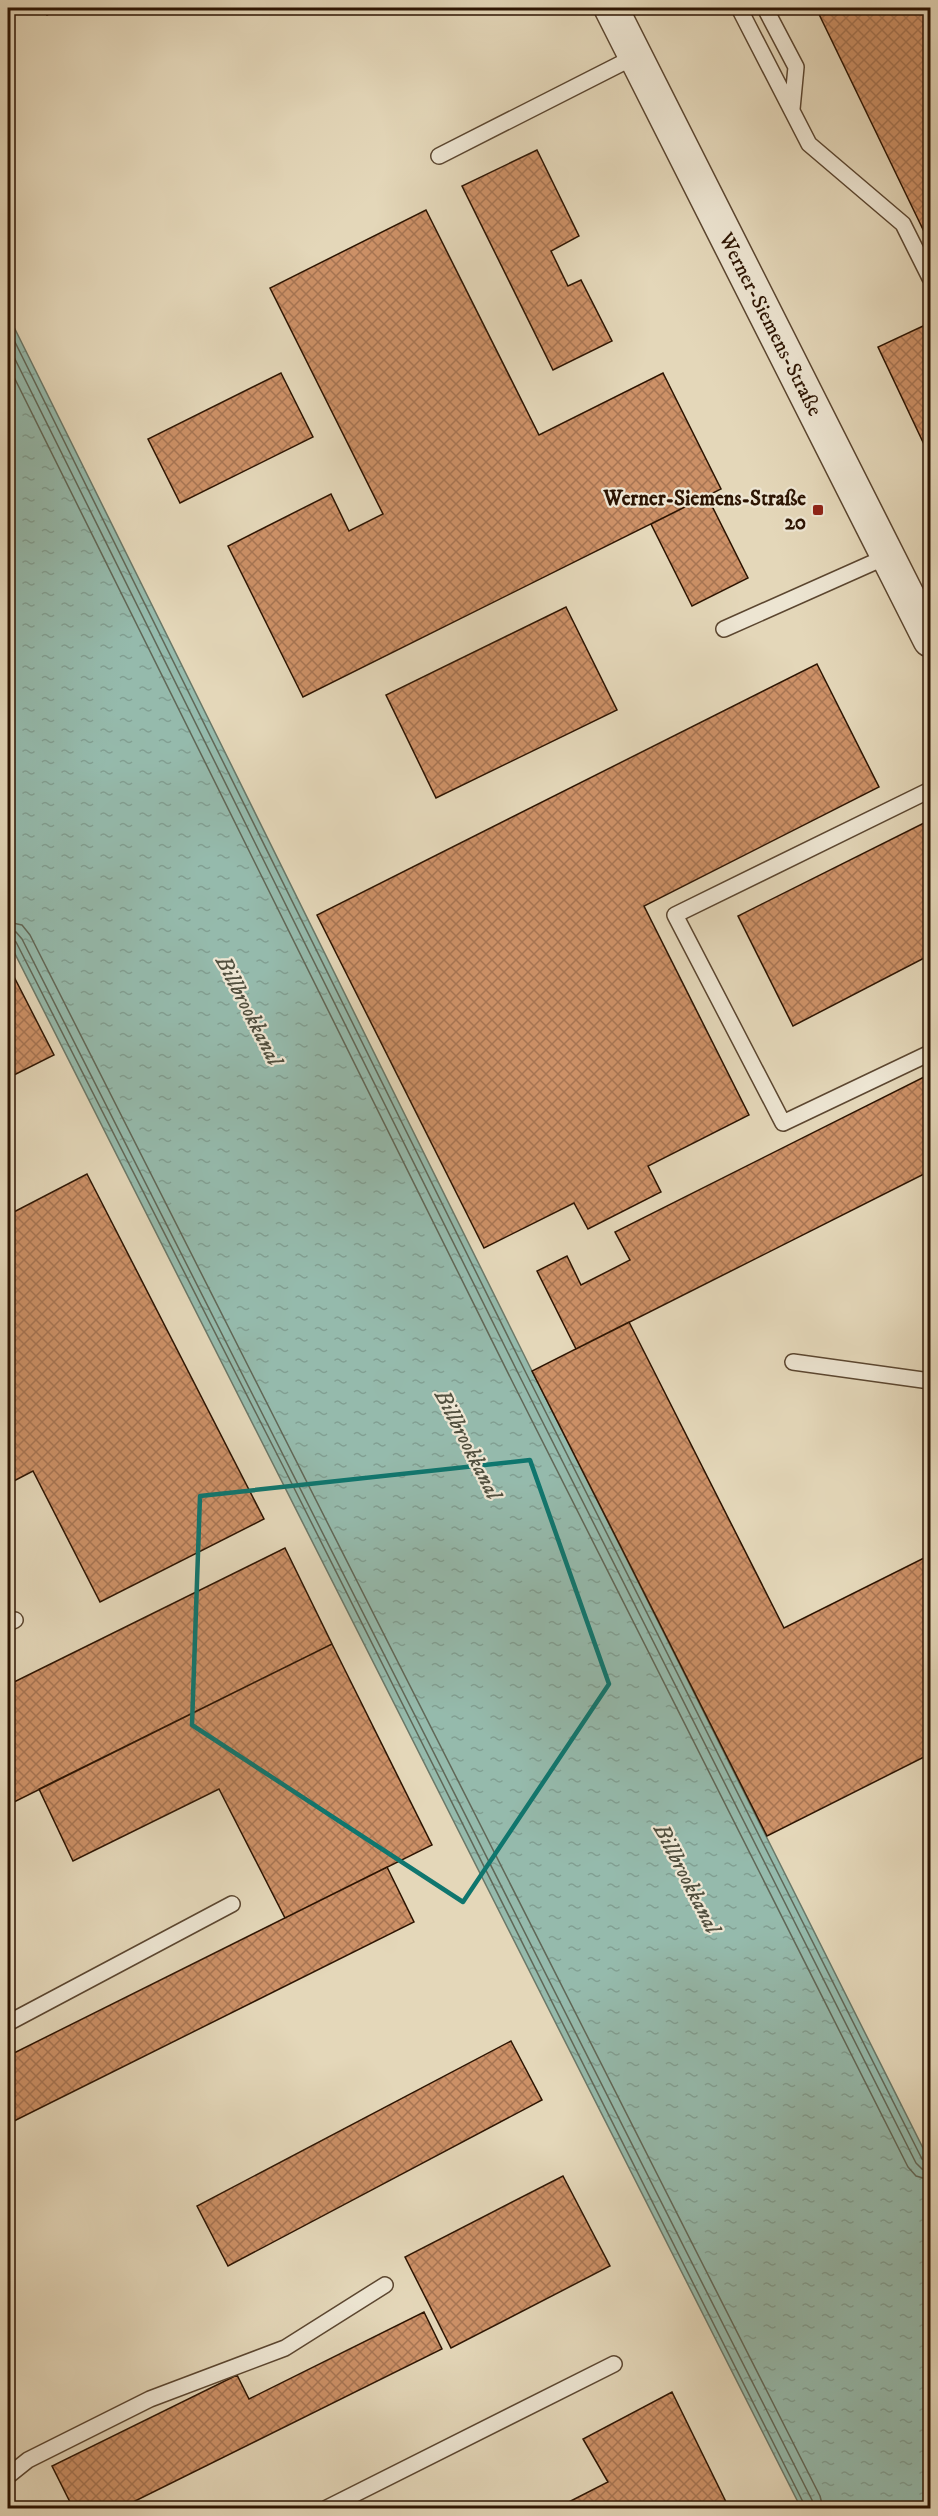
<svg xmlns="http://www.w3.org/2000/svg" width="938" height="2516" font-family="'IM FELL DW Pica',serif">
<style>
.water{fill:url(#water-ripples);stroke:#6b7868;stroke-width:1.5}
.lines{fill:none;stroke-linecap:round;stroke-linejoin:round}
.shore{stroke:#616858;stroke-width:1.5}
.building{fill:url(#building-cross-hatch);stroke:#2d1503;stroke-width:1.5}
.service-casing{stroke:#5b4630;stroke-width:18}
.tertiary-casing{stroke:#5b4630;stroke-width:36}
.service{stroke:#ede5d2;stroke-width:15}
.tertiary{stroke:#ede5d2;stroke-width:33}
.marked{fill:none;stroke:#0f766e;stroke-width:4.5;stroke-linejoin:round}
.poi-dot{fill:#8f2418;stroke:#ede5d2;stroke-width:2}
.labels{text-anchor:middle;stroke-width:4.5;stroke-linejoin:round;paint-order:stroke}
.street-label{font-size:21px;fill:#2d1503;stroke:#ede5d2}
.poi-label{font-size:21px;font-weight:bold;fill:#2d1503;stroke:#ede5d2;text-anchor:end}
.water-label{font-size:22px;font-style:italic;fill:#514f3e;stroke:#ede5d2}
</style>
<defs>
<pattern id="water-ripples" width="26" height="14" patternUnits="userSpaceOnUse" patternTransform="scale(1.5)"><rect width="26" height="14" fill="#95baac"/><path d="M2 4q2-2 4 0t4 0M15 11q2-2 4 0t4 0" fill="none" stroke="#819f92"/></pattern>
<pattern id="building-cross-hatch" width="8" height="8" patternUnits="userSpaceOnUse" patternTransform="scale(1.5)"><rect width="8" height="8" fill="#cd9167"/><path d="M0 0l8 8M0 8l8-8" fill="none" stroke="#a77553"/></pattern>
</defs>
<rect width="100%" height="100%" fill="#e4d7b9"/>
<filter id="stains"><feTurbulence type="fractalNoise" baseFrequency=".00333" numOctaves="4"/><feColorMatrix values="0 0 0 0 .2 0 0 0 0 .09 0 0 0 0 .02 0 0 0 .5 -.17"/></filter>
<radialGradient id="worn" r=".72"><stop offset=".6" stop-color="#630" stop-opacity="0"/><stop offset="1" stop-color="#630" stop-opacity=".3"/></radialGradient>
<!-- water -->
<path class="water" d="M8 315 532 1371 930 2162V2508H801L8 940Z"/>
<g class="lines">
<!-- shore -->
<path class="shore" d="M8 328 526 1373 922 2159 930 2163
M8 345 520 1377 916 2163 922 2169 930 2171
M8 365 512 1381 908 2167 916 2176 930 2180
M8 922 22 925 30 935 820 2496 823 2508
M8 931 16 932 22 939 812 2500 814 2508
M8 938 16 942 284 1468 806 2508"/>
</g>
<!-- building -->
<path class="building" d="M43 8H61L47 15Z
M816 8H930V244Z
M537 150 579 236 551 251 568 286 581 280 612 341 553 370 462 186Z
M426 210 539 435 663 373 721 489 303 697 228 546 331 494 349 531 383 514 270 288Z
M923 326 930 341V457L878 347Z
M281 373 313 437 180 503 148 439Z
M707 496 748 578 692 606 651 524Z
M566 607 617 710 436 798 386 695Z
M817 664 879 787 644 906 749 1115 648 1166 661 1192 588 1229 574 1203 484 1248 317 915Z
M930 820V955L793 1026 738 916Z
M8 965 54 1055 8 1078Z
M930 1074V1171L576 1349 537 1271 567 1256 581 1285 630 1260 615 1232Z
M87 1174 264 1519 100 1602 33 1471 8 1484V1215Z
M629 1322 784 1628 930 1555V1754L767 1836 532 1371Z
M285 1548 332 1644 8 1805V1685Z
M332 1644 432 1845 285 1918 219 1789 73 1861 39 1789Z
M387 1867 414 1922 8 2124V2056Z
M511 2041 542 2100 228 2266 197 2206Z
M563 2176 610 2266 451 2348 405 2257Z
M424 2312 442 2349 121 2508H73L52 2466 237 2375 249 2399Z
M672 2392 729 2508H557L608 2482 583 2439Z"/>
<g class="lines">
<defs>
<path id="service" d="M739 8 809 144 903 224 930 278
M765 8 796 67 792 109
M439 156 636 56
M724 629 888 556
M930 790 675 915 783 1123 930 1053
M793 1362 930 1381
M8 1623 15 1620
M8 2023 232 1904
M8 2476 28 2460 150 2399 285 2348 385 2285
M327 2508 614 2364"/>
<path id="tertiary" d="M611 8 930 640"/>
</defs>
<!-- service casing -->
<use href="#service" class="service-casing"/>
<!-- tertiary casing -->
<use href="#tertiary" class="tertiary-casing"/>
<!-- service -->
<use href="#service" class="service"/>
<!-- tertiary -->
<use href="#tertiary" class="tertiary"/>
</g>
<!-- marked area -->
<path class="marked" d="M530 1460 609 1684 463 1902 192 1725 200 1496Z"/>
<!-- markers -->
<rect class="poi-dot" x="812" y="504" width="12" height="12" rx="3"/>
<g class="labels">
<!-- street labels -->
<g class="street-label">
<text transform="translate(771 324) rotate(63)" y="7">Werner-Siemens-Straße</text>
</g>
<!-- poi labels -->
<g class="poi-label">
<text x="806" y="505">Werner-Siemens-Straße<tspan x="806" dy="24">20</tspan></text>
</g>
<!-- water labels -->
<g class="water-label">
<text transform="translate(250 1010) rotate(63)" y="8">Billbrookkanal</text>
<text transform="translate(469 1444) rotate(63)" y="8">Billbrookkanal</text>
<text transform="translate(688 1878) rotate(63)" y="8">Billbrookkanal</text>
</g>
</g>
<!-- margin -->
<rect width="938" height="2516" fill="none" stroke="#e4d7b9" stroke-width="30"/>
<rect x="9" y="9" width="920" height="2498" fill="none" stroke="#2d1503" stroke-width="3"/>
<rect x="15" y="15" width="908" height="2486" fill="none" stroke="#2d1503" stroke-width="1.5"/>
<rect width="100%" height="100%" filter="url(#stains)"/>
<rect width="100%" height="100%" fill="url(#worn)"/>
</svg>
